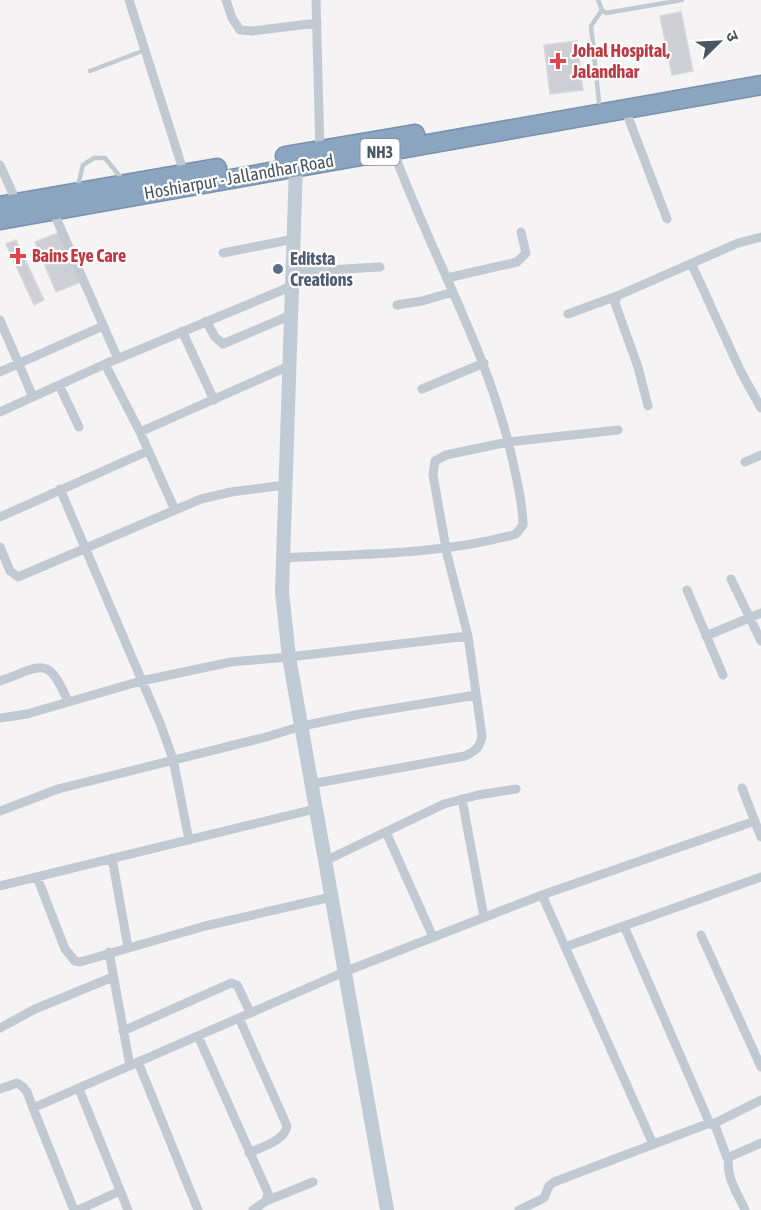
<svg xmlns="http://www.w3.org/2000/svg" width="761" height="1210" font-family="'Asap Condensed','Noto Sans Devanagari',sans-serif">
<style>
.building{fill:#cdcfd5;stroke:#d7d9de;stroke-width:1.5}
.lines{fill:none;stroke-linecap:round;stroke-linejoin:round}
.highway-casing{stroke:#7690ad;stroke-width:21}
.lane{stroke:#c1cad2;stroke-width:4.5}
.street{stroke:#c1cad2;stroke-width:9}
.secondary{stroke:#c1cbd6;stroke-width:14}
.highway{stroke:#8ba5c1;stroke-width:18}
.health-dot{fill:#e0444e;stroke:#fff;stroke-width:2}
.service-dot{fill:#5c6f8a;stroke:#fff;stroke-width:2}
.labels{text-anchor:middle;stroke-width:4.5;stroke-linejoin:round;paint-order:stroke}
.shield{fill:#fff;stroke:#808990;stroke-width:1.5}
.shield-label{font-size:16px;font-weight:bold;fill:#4a5661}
.health-label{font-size:18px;font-weight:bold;fill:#be3a42;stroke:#fff;text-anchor:start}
.street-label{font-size:18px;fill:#4a5661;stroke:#fff}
.service-label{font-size:18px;font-weight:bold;fill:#4e5e75;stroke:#fff;text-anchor:start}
</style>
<rect width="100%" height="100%" fill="#f5f3f3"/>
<!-- building -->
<path class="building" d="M681 12 693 71 672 75 660 16Z
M577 41 583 90 550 94 544 45Z
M60 232 81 282 56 292 35 242Z
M16 240 44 300 34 305 6 244Z"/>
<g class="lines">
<defs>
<path id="highway" d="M285 156 415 134
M0 206 217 168
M0 220 761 85"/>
</defs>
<!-- highway casing -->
<use href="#highway" class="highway-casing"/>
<!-- lane -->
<path class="lane" d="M598 0 602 10 606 13 682 0
M90 71 145 50
M599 102 591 26 602 10
M77 189 83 165 94 158H105L122 179"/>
<!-- street -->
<path class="street" d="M129 0 184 173
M226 0 232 18 240 30 252 31 317 23
M316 0 320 153
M625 109 667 219
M0 165 17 203
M53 211 118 359
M223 253 294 239
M692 265 741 372 761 408
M293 272 380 267
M447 278 517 262 526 253 521 232
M397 305 422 301 453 292
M568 314 617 296
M0 320 33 397
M206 321 215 337 223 344 291 315
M182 331 214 400
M105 364 140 432 175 510
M0 372 103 326
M59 385 79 427
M422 389 484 363
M648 406 638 367 615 303 617 296 738 243 761 237
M0 412 105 364 292 286
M140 432 289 366
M745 462 761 455
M60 489 160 723 173 759 189 840
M0 517 148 451
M0 547 10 571 18 577 201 499 231 492 285 485
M282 558C360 554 441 555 516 534L523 525C523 503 517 482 513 462 489 352 431 255 393 150
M731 579 761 641
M687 590 723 675
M706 636 761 613
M0 681C43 666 47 654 68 701
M0 718 27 714 141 681 231 662 289 657 468 636
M311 784 465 756C475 751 480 748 482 736L468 636 447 554 433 475 435 461 446 455 508 442 618 430
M742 788 761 837
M462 799 484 917
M0 811 58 789 266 737 302 726 360 714 476 695
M386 832 433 937
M112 858 128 947
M325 861 444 804 478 795 516 789
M37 877 65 949 75 961 80 962 205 926 331 897
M0 886 315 809
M624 926 710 1124
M701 935 761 1067
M565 947 761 877
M109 952 130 1066
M239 1018 287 1126C285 1141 261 1147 249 1153
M0 1028 35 1009 113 977
M123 1031 231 983 237 985 250 1012
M198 1036 268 1193 266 1201 253 1210
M138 1062 198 1210
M0 1089 17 1083 23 1087 27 1092 33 1108
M79 1089 128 1210
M713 1124 761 1100
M653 1144 542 895 755 821
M729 1158C725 1176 738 1194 745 1210
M266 1201 313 1182
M74 1210 33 1108 344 972 542 895
M78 1210 120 1191
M519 1210 544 1198 549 1186 554 1182 707 1124H713L716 1128 727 1158 761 1143"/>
<!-- secondary -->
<path class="secondary" d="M296 166 282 592 289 657 387 1210"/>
<!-- highway -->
<use href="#highway" class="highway"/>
</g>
<!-- markers -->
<g class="health-dot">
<path d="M555 52h6v6h6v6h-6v6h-6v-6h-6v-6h6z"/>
<path d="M15 247h6v6h6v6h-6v6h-6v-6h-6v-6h6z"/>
</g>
<circle class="service-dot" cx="278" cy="269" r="6"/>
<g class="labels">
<!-- shield labels -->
<rect class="shield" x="360.5" y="139" width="39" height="26" rx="4.5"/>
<g class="shield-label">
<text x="380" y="158">NH3</text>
</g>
<!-- health labels -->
<g class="health-label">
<text x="572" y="57">Johal Hospital,<tspan x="572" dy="21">Jalandhar</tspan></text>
<text x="32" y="262">Bains Eye Care</text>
</g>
<!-- street labels -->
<g class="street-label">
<text transform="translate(239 177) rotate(-10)" y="6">Hoshiarpur - Jallandhar Road</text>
</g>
<!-- service labels -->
<g class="service-label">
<text x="290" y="265">Editsta<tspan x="290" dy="21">Creations</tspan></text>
</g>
</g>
<!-- north arrow -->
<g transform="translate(719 42) rotate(66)" stroke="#ffffff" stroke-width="4.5" paint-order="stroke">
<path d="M0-4.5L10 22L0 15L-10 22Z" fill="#4a5661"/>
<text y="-9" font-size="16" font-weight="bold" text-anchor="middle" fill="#4a5661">उ</text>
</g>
</svg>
